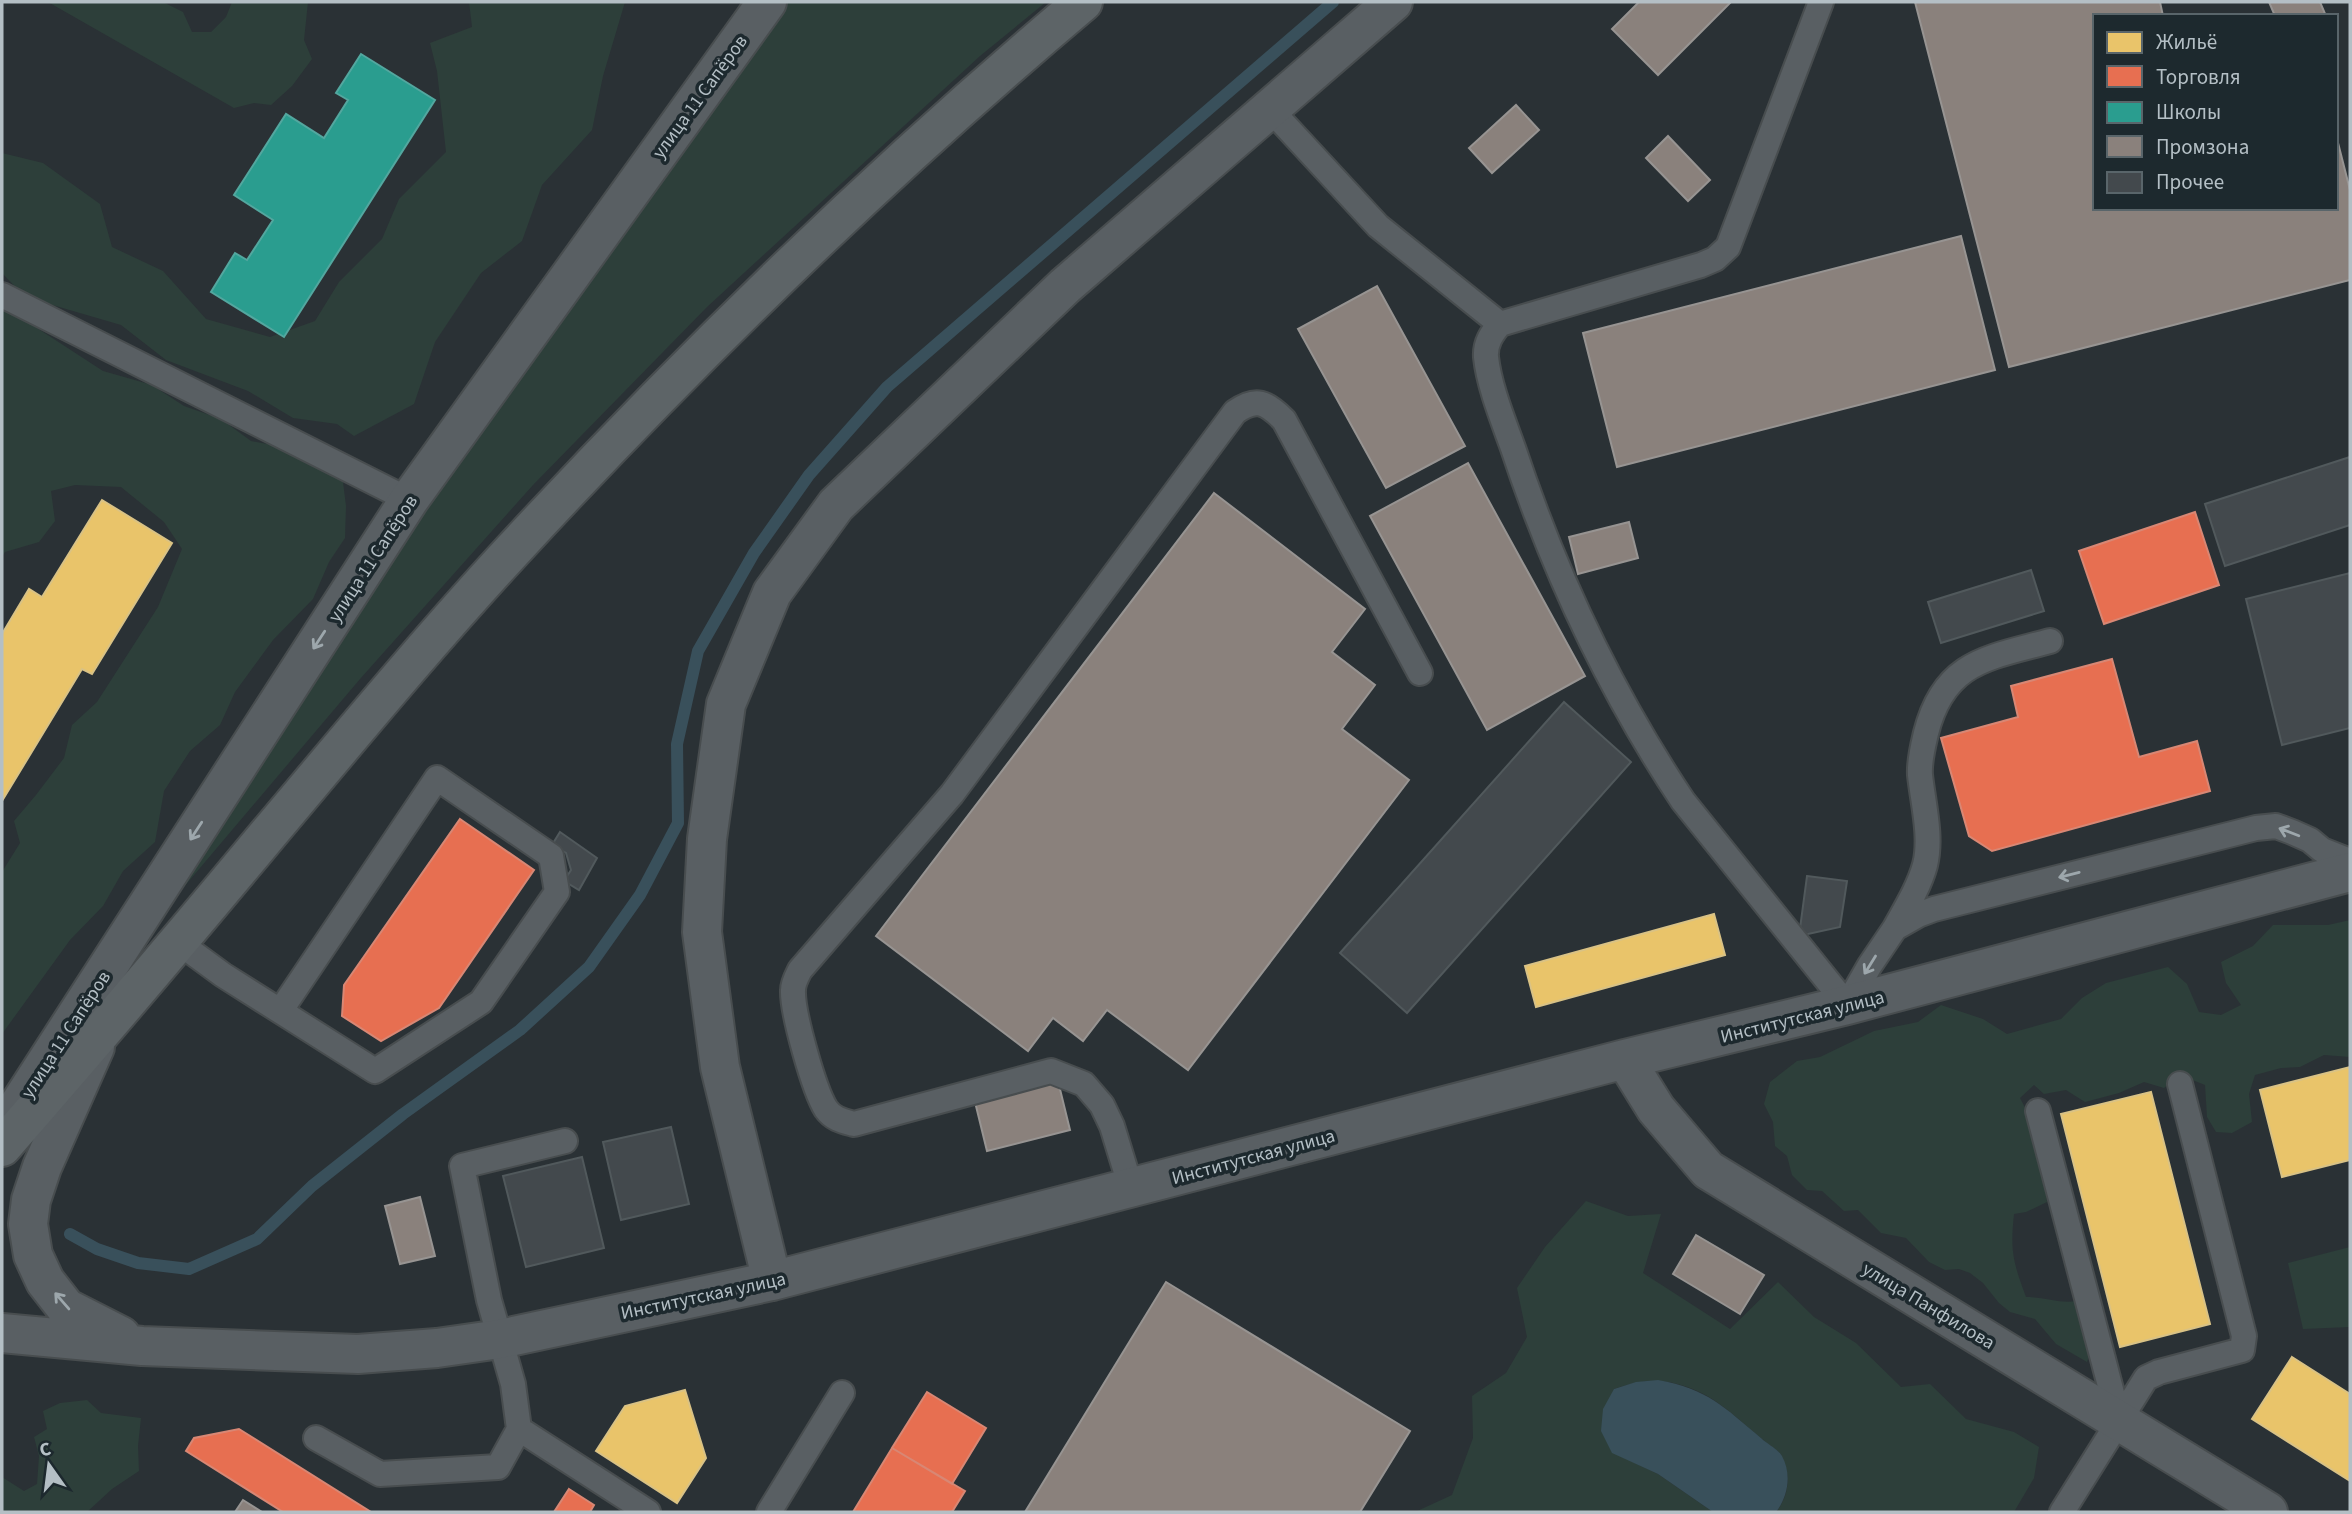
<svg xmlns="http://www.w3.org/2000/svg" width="2352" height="1514" font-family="'Source Sans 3',sans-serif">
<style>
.green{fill:#2d3f3a}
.water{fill:#39505b}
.homes{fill:#e9c46a;stroke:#d9c285;stroke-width:2}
.shops{fill:#e76f51;stroke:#d88774;stroke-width:2}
.schools{fill:#2a9d8f;stroke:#53a79f;stroke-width:2}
.industry{fill:#8a817c;stroke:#979492;stroke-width:2}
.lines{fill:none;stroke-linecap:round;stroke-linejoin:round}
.stream{stroke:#39505b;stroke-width:12}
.building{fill:#43494d;stroke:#51595c;stroke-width:2}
.service-casing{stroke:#484d4f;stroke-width:28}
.tertiary-casing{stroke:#484d4f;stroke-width:42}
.secondary-casing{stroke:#484d4f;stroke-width:42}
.service{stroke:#595f63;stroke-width:24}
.tertiary{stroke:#595f63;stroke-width:38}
.secondary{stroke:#5d6467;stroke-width:38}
.oneway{stroke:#9da7ac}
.labels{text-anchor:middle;stroke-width:7;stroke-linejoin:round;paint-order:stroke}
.street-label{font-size:19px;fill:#b4bfc5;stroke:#1d292e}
</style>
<rect width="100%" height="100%" fill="#2a3135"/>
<!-- green -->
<path class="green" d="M48 2H163L183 12 192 32H211L226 17 232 2H308L304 40 312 59 292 86 271 105 254 103 234 108Z
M469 2H625L603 76 592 130 542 185 522 241 481 273 435 342 414 404 354 436 337 424 293 418 248 391 166 360 121 325 25 297 2 273V153L43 163 100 204 112 247 163 271 206 319 270 337 315 321 339 282 382 239 399 199 446 152 437 71 430 43 472 27Z
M789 2H1046L980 56 707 307 533 485 360 679 161 914 333 633 639 202Z
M2 309 20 317 103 371 152 385 184 406 221 419 251 441 298 450 342 474 346 506 345 538 329 562 313 599 273 640 235 692 220 725 190 751 164 791 155 842 123 871 103 906 70 940 2 1034V872L20 843 14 821 36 795 64 758 72 725 97 702 158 607 182 549 164 522 121 487 75 485 51 491 55 521 39 542 5 552 2 557Z
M2350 920V1057L2324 1055 2300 1067 2281 1068 2255 1075 2249 1094 2252 1122 2232 1133 2216 1132 2207 1117 2205 1085 2180 1075 2164 1088 2144 1082 2119 1093 2085 1102 2066 1090 2044 1094 2034 1085 2020 1098 2031 1119 2033 1146 2042 1162 2047 1202 2026 1212 2014 1214C2010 1251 2013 1262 2026 1297 2044 1297 2060 1304 2077 1301L2093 1345 2087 1362 2056 1344 2035 1319 2010 1312 1999 1303 1983 1283 1970 1273 1959 1269 1945 1270 1929 1262 1906 1238 1881 1233 1858 1210 1844 1211 1822 1191 1807 1190 1792 1175 1787 1156 1775 1146 1773 1122 1764 1104 1770 1082 1797 1061 1820 1057 1874 1031 1918 1022 1941 1005 1983 1019 2007 1034 2061 1019 2082 998 2106 983 2168 967 2187 984 2199 1012 2221 1015 2241 1005 2226 983 2221 962 2253 946 2273 925H2328Z
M1586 1201 1628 1216 1661 1214 1643 1273 1730 1329 1778 1282 1814 1317 1856 1343 1901 1387 1930 1384 1966 1419 2014 1432 2039 1447 2034 1478 2014 1512H1776C1789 1496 1791 1476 1782 1457 1779 1450 1768 1445 1762 1439 1735 1417 1712 1392 1677 1384 1655 1378 1635 1382 1614 1389L1612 1452 1658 1474 1713 1512H1415L1452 1495 1473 1438 1472 1396 1506 1373 1527 1337 1517 1288 1545 1247Z
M2350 1247V1327L2303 1329 2288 1263Z
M87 1400 101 1413 141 1418 138 1446 139 1471 112 1489 87 1512H2V1477L24 1491 37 1484 39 1456 34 1437 47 1429 43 1411 60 1403Z"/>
<!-- water -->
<path class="water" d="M1658 1380C1708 1389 1724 1407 1761 1438 1767 1444 1778 1449 1782 1456 1792 1474 1788 1497 1776 1512H1713L1658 1474 1612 1453 1601 1431 1603 1409 1614 1389 1636 1382Z"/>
<!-- homes -->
<path class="homes" d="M102 500 172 543 92 674 82 669 2 801V634L29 589 42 597Z
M1714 914 1725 955 1536 1007 1525 966Z
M2350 1067V1160L2282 1177 2260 1090Z
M2151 1092 2210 1324 2120 1347 2061 1114Z
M2292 1357 2350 1394V1481L2252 1419Z
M685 1390 706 1458 677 1503 596 1451 625 1406Z"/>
<!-- shops -->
<path class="shops" d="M2195 512 2219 585 2104 624 2079 551Z
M2112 659 2139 757 2197 741 2210 791 1992 851 1969 836 1941 738 2018 717 2011 686Z
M460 819 534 870 439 1008 381 1041 342 1016 344 985Z
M927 1392 986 1428 952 1484 892 1448Z
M239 1429 371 1512H283L186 1451 194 1438Z
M892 1448 965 1491 952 1512H853Z
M569 1489 594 1505 590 1512H554Z"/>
<!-- schools -->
<path class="schools" d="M361 54 435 100 284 337 211 292 235 253 247 260 273 220 234 195 286 114 324 138 348 100 336 93Z"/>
<!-- industry -->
<path class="industry" d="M1639 2H1731L1658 75 1612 29Z
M1915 2H2160L2163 16H2095V208H2336V135L2350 190V280L2009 367Z
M2269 2H2320L2326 16H2275Z
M1516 105 1539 130 1492 173 1469 148Z
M1668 136 1710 180 1688 201 1646 158Z
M1961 236 1995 370 1617 467 1583 333Z
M1377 286 1465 446 1386 488 1298 329Z
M1468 463 1585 676 1487 730 1370 516Z
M1214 493 1365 609 1332 652 1375 685 1342 729 1409 780 1188 1070 1107 1010 1083 1041 1053 1018 1028 1051 876 936Z
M1629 522 1638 558 1578 574 1569 537Z
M1058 1081 1070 1130 987 1151 975 1102Z
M420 1197 435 1256 400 1264 385 1206Z
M1696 1235 1764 1275 1740 1314 1673 1274Z
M1166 1282 1410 1431 1360 1512H1025Z
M243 1500 262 1512H235Z"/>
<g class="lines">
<!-- stream -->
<path class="stream" d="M70 1234 97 1249 138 1263 189 1269 257 1239 312 1186 403 1114 520 1030 589 967 640 895 678 823 677 744 698 651 754 553 809 475 887 387 1333 2"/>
</g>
<!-- building -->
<path class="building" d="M2350 457V525L2225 566 2205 504Z
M2031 570 2044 611 1941 643 1928 602Z
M2350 573V728L2282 745 2246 599Z
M1564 702 1631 762 1407 1013 1340 953Z
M560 832 597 858 579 890 564 881 571 870 566 853 552 845Z
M1807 876 1847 881 1840 927 1799 936Z
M671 1127 689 1204 621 1220 603 1142Z
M582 1157 604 1248 526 1267 503 1176Z"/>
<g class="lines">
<defs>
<path id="service" d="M1821 2 1728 247 1715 259 1701 265 1500 324C1492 333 1485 343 1486 357 1489 386 1503 420 1513 448 1554 572 1611 693 1683 801L1847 1005 1870 965 1895 928 1918 915 1934 909 2256 828 2276 826 2292 832 2310 840 2322 850 2350 861
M1270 109 1378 226 1500 324
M2 295 409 500
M1895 928C1906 908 1919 887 1925 865 1932 837 1923 803 1920 775 1919 761 1923 746 1926 733 1944 661 1988 658 2050 641
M178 942 223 975 375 1071 481 1002 557 892 551 856 437 778 281 1010
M2038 1111 2119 1420
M1131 1188 1112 1126 1102 1105 1084 1084 1051 1071 854 1124C843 1121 833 1119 826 1109 814 1090 792 1012 793 990 793 983 797 976 800 970L952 794 1235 412C1256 397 1266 402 1284 420L1420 673
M519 1429 648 1512
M316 1438 380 1474 498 1467 519 1429 513 1384 489 1300 462 1166 565 1141
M769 1512 842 1393
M2062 1512 2146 1378 2159 1372 2242 1350 2244 1336 2180 1084"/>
<path id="tertiary" d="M95 1047 42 1167 31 1200 28 1224 33 1255 45 1281 66 1308 121 1336
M1625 1059 1656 1109 1708 1170 2268 1512
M9 1120 409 500 767 2
M772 1281 720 1067 702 932 707 839 726 704 772 593 836 505 1065 286 1393 2
M2 1333 142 1346 358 1354 437 1348 500 1339 772 1281 1625 1059 1847 1005 2350 872"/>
<path id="secondary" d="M2 1147C92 1044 181 939 269 833 349 738 428 642 512 551 691 357 881 172 1083 2"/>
</defs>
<!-- service casing -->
<use href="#service" class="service-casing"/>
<!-- tertiary casing -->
<use href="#tertiary" class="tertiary-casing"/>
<!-- secondary casing -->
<use href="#secondary" class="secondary-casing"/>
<!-- service -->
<use href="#service" class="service"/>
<!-- tertiary -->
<use href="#tertiary" class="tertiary"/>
<!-- secondary -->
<use href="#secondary" class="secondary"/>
</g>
<!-- one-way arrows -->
<defs><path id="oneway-shaft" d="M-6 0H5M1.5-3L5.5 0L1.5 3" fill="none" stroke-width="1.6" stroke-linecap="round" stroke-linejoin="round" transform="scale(1.75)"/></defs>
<g class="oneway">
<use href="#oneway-shaft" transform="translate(319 640) rotate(123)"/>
<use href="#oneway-shaft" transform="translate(196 831) rotate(123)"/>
<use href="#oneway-shaft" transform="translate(2289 832) rotate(-159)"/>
<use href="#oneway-shaft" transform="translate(2069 875) rotate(166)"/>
<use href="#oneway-shaft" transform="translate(1870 965) rotate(122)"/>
<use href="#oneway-shaft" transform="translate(62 1301) rotate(-131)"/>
</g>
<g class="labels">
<!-- street labels -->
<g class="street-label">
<text transform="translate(699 96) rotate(-54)" y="7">улица 11 Сапёров</text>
<text transform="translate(372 558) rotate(-57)" y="7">улица 11 Сапёров</text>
<text transform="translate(1802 1016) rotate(-14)" y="7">Институтская улица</text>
<text transform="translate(65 1034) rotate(-57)" y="7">улица 11 Сапёров</text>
<text transform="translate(1253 1156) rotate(-15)" y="7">Институтская улица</text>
<text transform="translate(703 1295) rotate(-12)" y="7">Институтская улица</text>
<text transform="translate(1929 1305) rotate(31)" y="7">улица Панфилова</text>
</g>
</g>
<!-- border -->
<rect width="2352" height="1514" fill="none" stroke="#b4bfc5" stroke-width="7"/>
<!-- legend -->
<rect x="2093" y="14" width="245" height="196" fill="#1d292e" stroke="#59656a" stroke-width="2"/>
<rect x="2107" y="32" width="35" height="21" fill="#e9c46a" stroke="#59656a" stroke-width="2"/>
<text x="2156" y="49" font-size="21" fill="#b4bfc5">Жильё</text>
<rect x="2107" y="66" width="35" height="21" fill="#e76f51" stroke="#59656a" stroke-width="2"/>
<text x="2156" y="84" font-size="21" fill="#b4bfc5">Торговля</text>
<rect x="2107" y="102" width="35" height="21" fill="#2a9d8f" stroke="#59656a" stroke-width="2"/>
<text x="2156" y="119" font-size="21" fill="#b4bfc5">Школы</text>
<rect x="2107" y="136" width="35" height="21" fill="#8a817c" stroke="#59656a" stroke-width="2"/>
<text x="2156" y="154" font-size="21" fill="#b4bfc5">Промзона</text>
<rect x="2107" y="172" width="35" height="21" fill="#43494d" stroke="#59656a" stroke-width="2"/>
<text x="2156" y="189" font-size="21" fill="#b4bfc5">Прочее</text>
<!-- north arrow -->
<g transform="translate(49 1465) rotate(346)" stroke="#1d292e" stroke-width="5" paint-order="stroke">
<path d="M0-5L12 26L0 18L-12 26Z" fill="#b4bfc5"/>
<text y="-10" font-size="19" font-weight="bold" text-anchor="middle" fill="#b4bfc5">С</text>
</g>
</svg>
